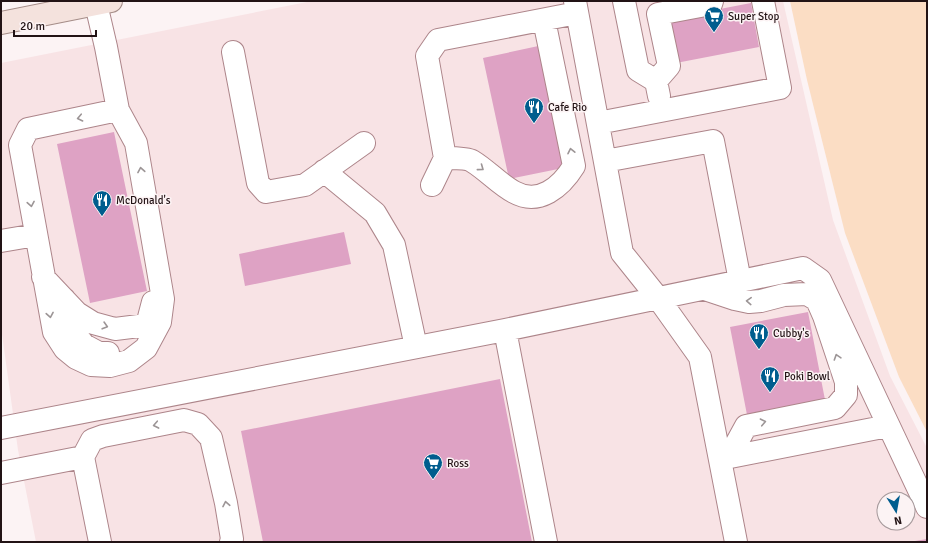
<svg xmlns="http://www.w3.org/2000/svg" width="928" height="543" font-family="Signika,sans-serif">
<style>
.built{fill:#f8e3e5;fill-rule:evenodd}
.grass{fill:#fbddc4}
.building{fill:#dea2c4}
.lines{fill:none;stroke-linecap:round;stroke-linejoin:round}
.minor-casing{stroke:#ad858a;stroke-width:24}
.major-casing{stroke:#a58d88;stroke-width:24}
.minor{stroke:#fff;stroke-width:22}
.major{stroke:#f4e2dd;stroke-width:22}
.oneway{stroke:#9c9596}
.labels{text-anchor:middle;stroke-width:3;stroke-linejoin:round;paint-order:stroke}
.poi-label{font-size:11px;fill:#221315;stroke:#fcf3f4;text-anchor:start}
</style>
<rect width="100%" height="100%" fill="#fcf3f4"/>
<!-- built -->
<path class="built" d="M312 1H783L833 220 890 376 927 448V542H36L18 450 1 327V63ZM884 499H908V523H884Z"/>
<!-- grass -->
<path class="grass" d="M790 1H927V432L899 377 845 233 807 80Z"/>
<!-- building -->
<path class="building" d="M751 3 759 47 676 63 668 19Z
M543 45 568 167 509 179 483 58Z
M114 132 147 291 90 303 57 144Z
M344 232 351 264 245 286 239 254Z
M808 312 826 405 748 420 730 327Z
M500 379 532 542H263L241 431Z
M927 539V542H915V541Z"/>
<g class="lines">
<defs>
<path id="minor" d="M575 1 622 253 658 298 700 357 736 542
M624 1 638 70 656 81 659 96
M96 4 106 47 118 110 136 143 163 299 160 322 146 348 129 361 110 366 91 365 76 358 65 349 54 332 20 145 28 129 118 110
M233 52 258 183 266 192 305 185 364 143
M656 81 669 66 658 14 711 4 712 1
M598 123 780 88 763 1
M445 158C452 158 467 158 472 161 487 170 499 184 514 192 539 206 561 187 574 166L544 20
M605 161 713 141 740 281
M324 171 375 213 394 245 416 347
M432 185 445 158 427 56 438 40 577 13
M1 241 36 235
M43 277 77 313 93 323 115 329 147 325 153 302
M705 289 735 299 749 302 761 301 784 295 807 294 817 300 824 316 846 382V395L835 408 746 426 729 457
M64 299 69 326 84 345 99 353H108
M505 330 546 542
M1 428 505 330 803 268 820 280 927 507
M83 457 92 440 103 436 184 420 198 424 211 438 226 503 232 539 231 542
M720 459 888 426
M1 473 83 457 100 542"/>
<path id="major" d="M1 23 111 1"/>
</defs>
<!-- minor casing -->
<use href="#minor" class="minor-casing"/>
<!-- major casing -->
<use href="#major" class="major-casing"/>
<!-- minor -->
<use href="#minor" class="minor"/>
<!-- major -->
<use href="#major" class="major"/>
</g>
<!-- one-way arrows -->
<defs><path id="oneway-chevron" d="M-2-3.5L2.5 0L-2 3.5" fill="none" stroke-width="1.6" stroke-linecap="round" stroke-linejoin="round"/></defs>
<g class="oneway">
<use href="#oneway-chevron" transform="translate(80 118) rotate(168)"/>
<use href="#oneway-chevron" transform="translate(571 151) rotate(-102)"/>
<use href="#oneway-chevron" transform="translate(481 168) rotate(36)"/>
<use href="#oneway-chevron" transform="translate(141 170) rotate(-100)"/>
<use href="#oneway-chevron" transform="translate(31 204) rotate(80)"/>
<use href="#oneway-chevron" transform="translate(749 301) rotate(-177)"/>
<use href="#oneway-chevron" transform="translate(50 315) rotate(80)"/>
<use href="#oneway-chevron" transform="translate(105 326) rotate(16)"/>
<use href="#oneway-chevron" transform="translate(837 357) rotate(-108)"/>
<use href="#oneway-chevron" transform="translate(763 422) rotate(-12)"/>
<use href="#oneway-chevron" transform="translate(156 425) rotate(169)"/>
<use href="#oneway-chevron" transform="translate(226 504) rotate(-101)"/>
</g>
<!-- icons -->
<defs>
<symbol id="supermarket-pin" viewBox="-11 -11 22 30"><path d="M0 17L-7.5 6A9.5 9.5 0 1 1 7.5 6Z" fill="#005d8e" stroke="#fcf3f4"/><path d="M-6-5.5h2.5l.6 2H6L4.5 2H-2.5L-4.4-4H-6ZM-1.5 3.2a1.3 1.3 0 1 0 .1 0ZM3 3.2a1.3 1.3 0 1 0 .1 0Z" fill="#fff"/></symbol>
<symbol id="restaurant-pin" viewBox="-11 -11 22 30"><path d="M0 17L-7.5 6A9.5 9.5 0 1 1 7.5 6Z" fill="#005d8e" stroke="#fcf3f4"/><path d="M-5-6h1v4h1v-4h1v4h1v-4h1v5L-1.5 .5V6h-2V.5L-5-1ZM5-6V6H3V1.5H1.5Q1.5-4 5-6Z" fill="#fff"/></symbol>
</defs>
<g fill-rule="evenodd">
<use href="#supermarket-pin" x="703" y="5" width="22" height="30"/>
<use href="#restaurant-pin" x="523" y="96" width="22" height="30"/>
<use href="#restaurant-pin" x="91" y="189" width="22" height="30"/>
<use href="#restaurant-pin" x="748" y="322" width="22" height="30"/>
<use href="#restaurant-pin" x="759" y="365" width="22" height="30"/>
<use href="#supermarket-pin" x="422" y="452" width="22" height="30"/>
</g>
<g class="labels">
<!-- poi labels -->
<g class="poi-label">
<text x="728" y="20">Super Stop</text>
<text x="548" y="111">Cafe Rio</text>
<text x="116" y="204">McDonald's</text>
<text x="773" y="337">Cubby's</text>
<text x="784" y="380">Poki Bowl</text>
<text x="447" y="467">Ross</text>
</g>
</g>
<!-- border -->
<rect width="928" height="543" fill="none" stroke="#221315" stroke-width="4"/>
<!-- north arrow -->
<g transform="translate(896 511) rotate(169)"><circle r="19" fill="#fcf3f4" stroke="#a5999b"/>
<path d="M0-3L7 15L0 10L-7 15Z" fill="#005d8e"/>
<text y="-6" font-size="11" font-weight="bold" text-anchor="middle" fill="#221315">N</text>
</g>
<!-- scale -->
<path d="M14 30v6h82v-6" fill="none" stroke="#221315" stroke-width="2"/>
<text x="20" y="30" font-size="12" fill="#221315" stroke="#fcf3f4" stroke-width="3" paint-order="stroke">20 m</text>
</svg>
